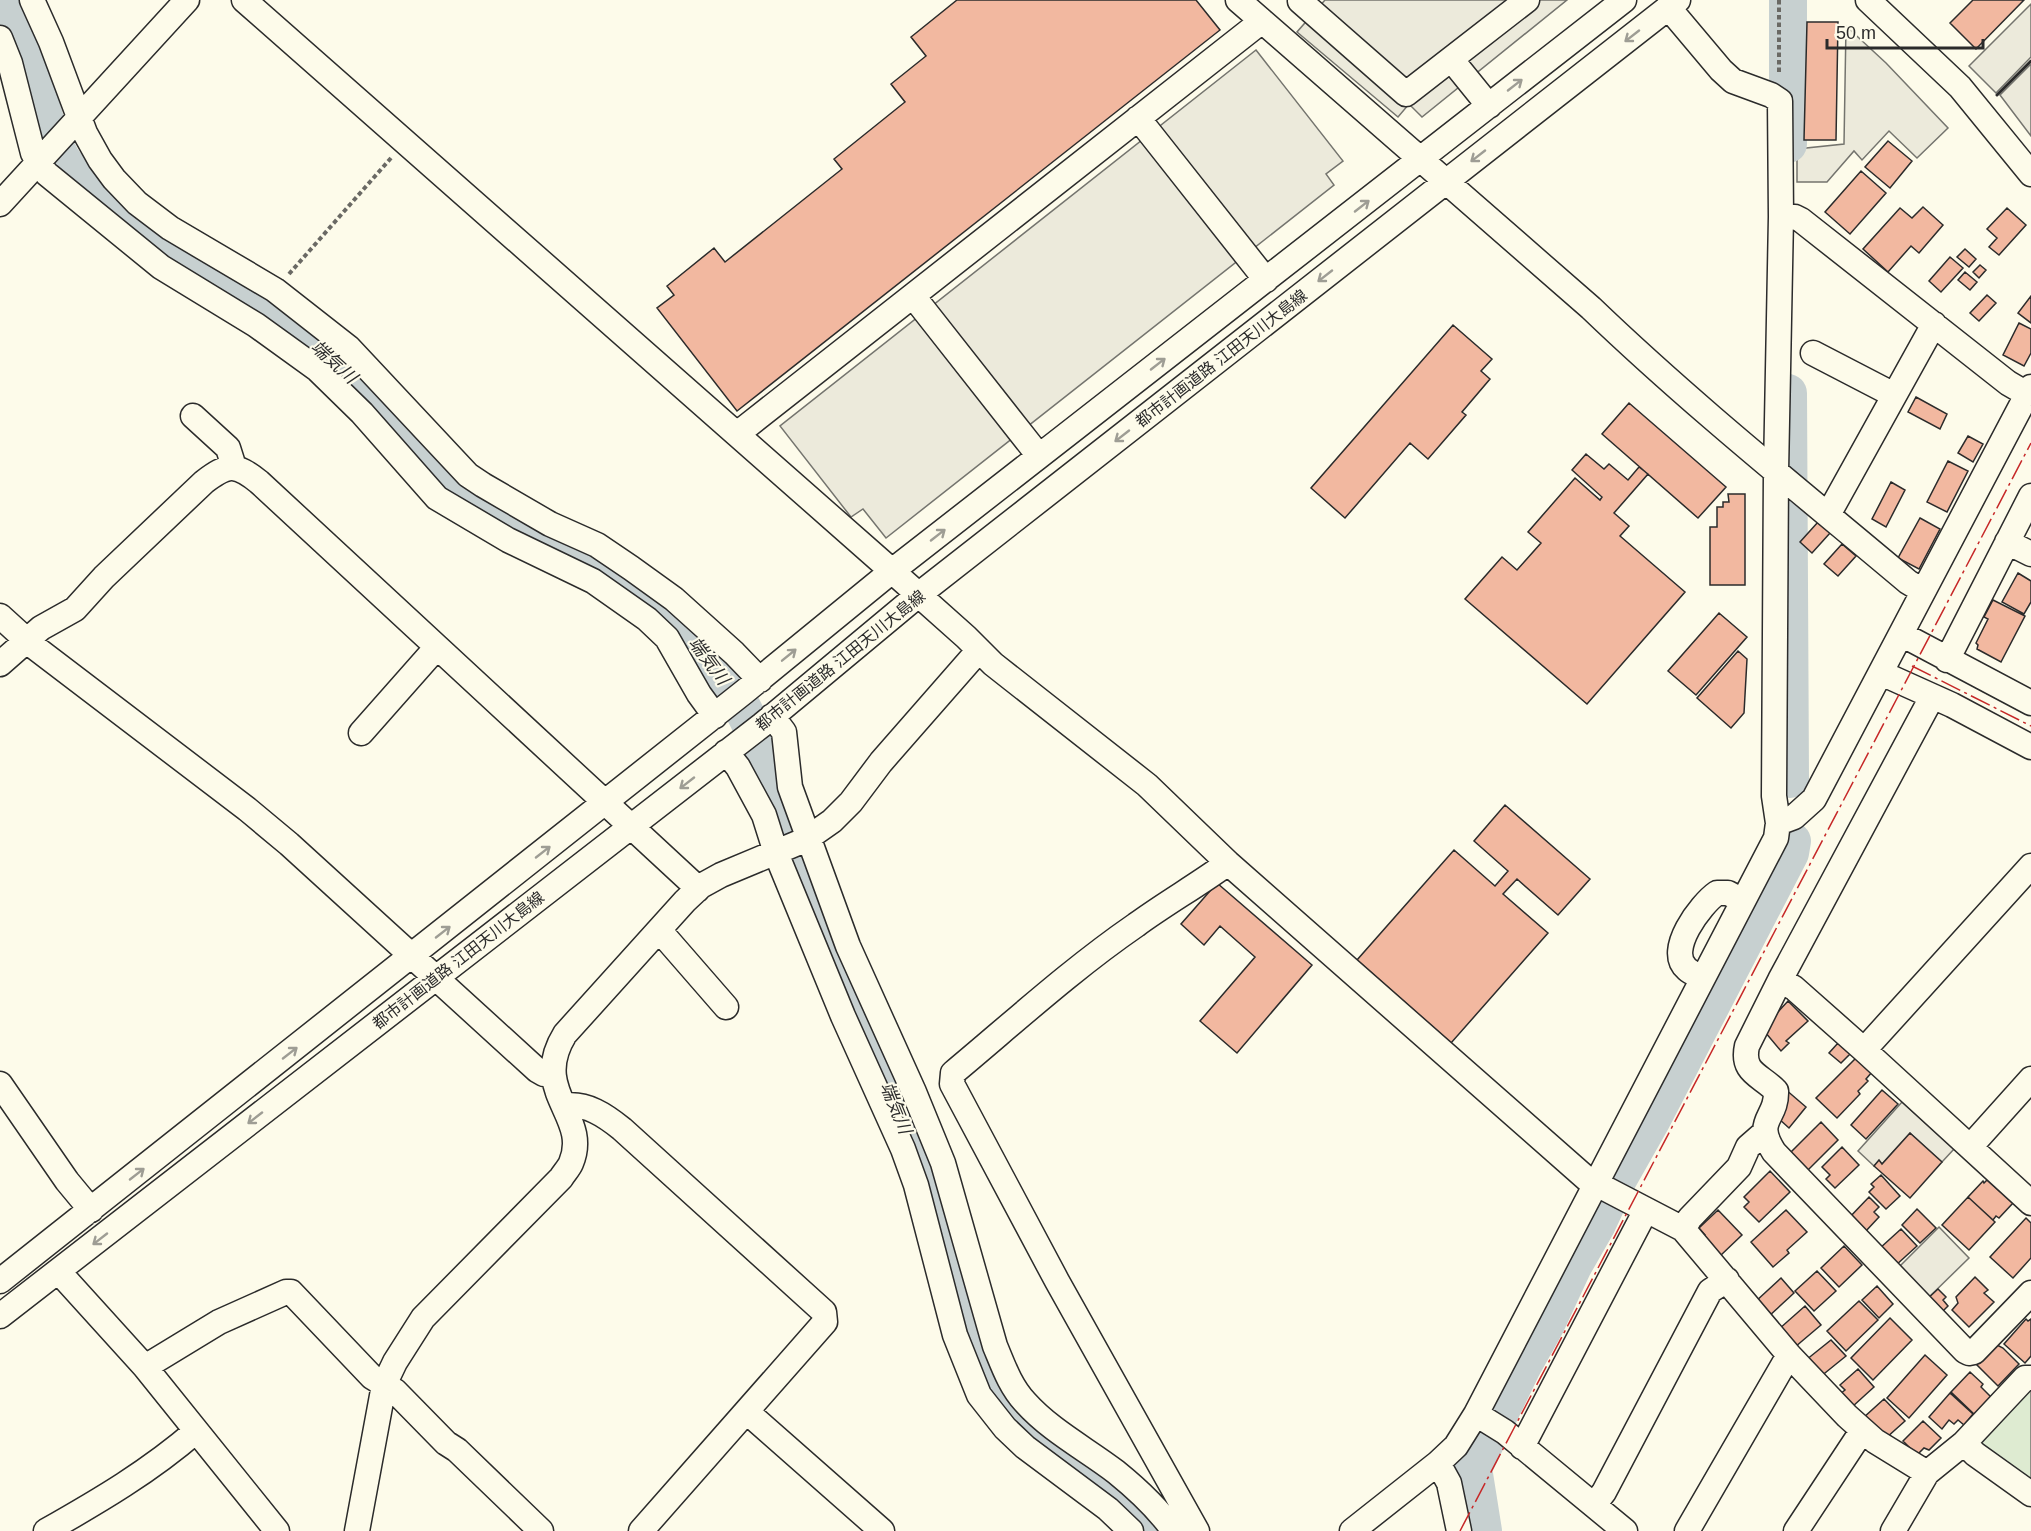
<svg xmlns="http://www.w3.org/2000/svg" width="2031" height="1531" font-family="Arial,'Noto Sans JP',sans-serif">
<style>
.green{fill:#deebd1;stroke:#74746e;stroke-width:1.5}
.parking{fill:#eceadb;stroke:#74746e;stroke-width:1.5}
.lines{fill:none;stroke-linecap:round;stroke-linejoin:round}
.river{stroke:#c7d0d0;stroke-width:38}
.building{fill:#f2b8a0;stroke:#2b2b2b;stroke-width:1.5}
.minor-casing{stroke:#2b2b2b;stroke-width:27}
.path{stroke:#6a6964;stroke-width:4;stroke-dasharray:4.5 3;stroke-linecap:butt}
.minor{stroke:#fdfbea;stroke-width:24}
.wall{stroke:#2b2b2b;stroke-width:3}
.power{stroke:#c62828;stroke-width:1.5;stroke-dasharray:21 4.5 3 4.5;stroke-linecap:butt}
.oneway{stroke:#9e9d94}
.labels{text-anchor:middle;stroke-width:4.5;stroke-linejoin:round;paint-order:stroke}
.street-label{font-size:16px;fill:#2b2b2b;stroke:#fdfbea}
.water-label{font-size:18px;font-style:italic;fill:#2b2b2b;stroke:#fdfbea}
</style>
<rect width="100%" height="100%" fill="#fdfbea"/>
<!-- green -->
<path class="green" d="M2031 1390V1485L1985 1452 1980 1440 2021 1391Z"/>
<!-- parking -->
<path class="parking" d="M1325 0H1567L1422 117 1409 104 1398 117 1297 32Z
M2031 4V57L1996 93 1969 66Z
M1846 26 1886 63 1948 128 1917 158 1889 131 1862 160 1854 151 1827 182H1797V149L1844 144Z
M1256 50 1343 161 1326 174 1334 185 886 538 863 509 851 517 780 426Z
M2031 64V136L2000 95Z
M1902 1102 1954 1149 1942 1162 1910 1133 1882 1164 1879 1161 1874 1166 1858 1151Z
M1939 1227 1969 1258 1925 1301 1895 1271Z"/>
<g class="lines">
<!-- river -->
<path class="river" d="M3 0C11 18 20 36 26 55 38 89 43 126 61 158 70 173 86 185 99 197 123 218 149 239 176 257 222 286 272 308 314 343 351 372 383 408 414 443 428 459 440 478 458 491 500 520 549 537 593 561 663 599 722 658 754 732L839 968 931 1194 977 1338 991 1373 1008 1407 1033 1433 1059 1451 1130 1506 1153 1531
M1788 144V0
M1788 393 1790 779
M1483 1531 1473 1468 1522 1367 1546 1324 1573 1266 1597 1224 1617 1181 1651 1121 1790 853 1792 841"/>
</g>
<!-- building -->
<path class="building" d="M957 0H1196L1220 30 737 411 657 308 674 295 667 286 714 248 725 262 842 169 834 159 905 102 891 84 926 56 911 37Z
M1973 0H2024L1976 49 1950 23Z
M1807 22H1838L1836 140H1804Z
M1888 141 1912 161 1890 188 1865 167Z
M1861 171 1886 193 1850 234 1825 212Z
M1923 207 1943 225 1919 253 1911 246 1888 272 1863 249 1900 208 1912 218Z
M2007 208 2026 225 1999 255 1989 247 1997 238 1987 229Z
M1965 249 1976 259 1969 267 1957 257Z
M1950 257 1963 268 1941 292 1929 281Z
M1980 265 1986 270 1979 278 1973 272Z
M1965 272 1977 282 1970 290 1958 280Z
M1987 295 1996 303 1979 321 1970 313Z
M2031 296V323L2018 313Z
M2019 323 2031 329V353L2024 366 2003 355Z
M1453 325 1492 359 1481 371 1490 379 1462 412 1466 415 1428 459 1410 443 1345 518 1311 488Z
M1916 397 1947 414 1940 429 1908 412Z
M1629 403 1726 487 1698 518 1602 434Z
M1968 436 1983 444 1973 462 1958 453Z
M1586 454 1604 469 1609 464 1628 480 1639 467 1648 474 1614 513 1629 526 1620 536 1685 592 1587 704 1465 599 1502 557 1517 570 1541 543 1528 532 1575 478 1600 500 1602 497 1572 470Z
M1948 461 1968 471 1947 512 1927 502Z
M1891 482 1905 490 1886 527 1872 519Z
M1728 494H1745V585H1710V527H1717V507H1723V502H1729Z
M1920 518 1940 529 1919 569 1898 558Z
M1818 522 1830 533 1812 553 1800 542Z
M1842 544 1856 556 1838 576 1824 564Z
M2018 573 2031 581V602L2024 614 2002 602Z
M1993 600 2025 616 2001 662 1977 649 1978 645 1976 643 1988 619 1984 617Z
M1719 613 1747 637 1696 695 1668 671Z
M1738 651 1747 659 1744 713 1731 728 1697 698Z
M1505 805 1590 879 1558 915 1517 879 1503 894 1548 933 1451 1043 1357 960 1454 850 1495 886 1508 871 1474 841Z
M1217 883 1312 965 1237 1053 1200 1021 1255 957 1220 926 1204 945 1181 924Z
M1788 1001 1808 1021 1786 1041 1789 1043 1781 1051 1765 1032V1026Z
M1838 1043 1850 1054 1841 1063 1829 1053Z
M1856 1058 1872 1072 1866 1079 1868 1081 1858 1091 1860 1094 1837 1118 1816 1098Z
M1785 1089 1806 1107 1789 1128 1778 1118Z
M1882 1090 1898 1104 1866 1139 1851 1125Z
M1821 1122 1838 1140 1805 1173 1788 1155Z
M1910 1133 1942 1162 1910 1198 1874 1166 1879 1160 1882 1164Z
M1842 1147 1859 1165 1835 1188 1826 1179 1830 1175 1822 1167Z
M1770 1171 1790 1192 1759 1222 1744 1207 1749 1202 1744 1197Z
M1881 1175 1900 1196 1886 1209 1869 1192 1874 1187 1871 1184Z
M1987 1180 2013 1203 1999 1218 1996 1216 1993 1220 1968 1197 1983 1181 1984 1183Z
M1869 1197 1879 1207 1874 1212 1879 1217 1865 1232 1848 1219Z
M1968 1197 1995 1222 1969 1250 1942 1225Z
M1917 1209 1936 1228 1920 1243 1902 1225Z
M1718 1210 1742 1235 1720 1256 1702 1238 1705 1235 1699 1228Z
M1786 1210 1807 1232 1787 1250 1789 1253 1773 1267 1751 1242Z
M2026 1218 2031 1223V1258L2013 1278 1990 1257Z
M1901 1229 1917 1246 1895 1266 1879 1249Z
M1844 1246 1862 1265 1839 1287 1821 1268Z
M1817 1271 1836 1291 1814 1311 1795 1291Z
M1975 1277 1988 1290 1984 1293 1994 1302 1969 1327 1952 1310 1958 1303 1956 1297Z
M1781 1278 1794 1293 1768 1317 1755 1302Z
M1877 1286 1893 1304 1879 1318 1862 1300Z
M1938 1289 1946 1297 1943 1300 1948 1306 1938 1316 1925 1301Z
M1859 1301 1878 1320 1846 1351 1827 1331Z
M1805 1306 1821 1325 1795 1347 1779 1329Z
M1890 1318 1912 1340 1873 1380 1851 1358Z
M2026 1319 2028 1321 2031 1319V1356L2025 1363 2004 1344Z
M1831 1340 1846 1356 1820 1377 1806 1360Z
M1997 1345 2003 1348 2019 1364 1998 1386 1976 1364Z
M1925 1355 1947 1375 1909 1418 1887 1398Z
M1858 1369 1874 1387 1852 1407 1840 1394 1845 1390 1840 1385Z
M1970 1372 1983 1384 1981 1387 1992 1398 1975 1415 1951 1392Z
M1950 1393 1973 1414 1964 1425 1958 1420 1954 1424 1949 1420 1942 1429 1929 1417Z
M1884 1399 1905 1421 1886 1438 1862 1419Z
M1923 1421 1941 1438 1929 1450 1924 1448 1917 1455 1903 1441Z"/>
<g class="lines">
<defs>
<path id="minor" d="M32 0 51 42 85 133 100 160 114 179 137 203 170 228 275 290 349 348 468 475 483 485 550 524 597 545 631 568 674 599 734 653 760 680
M244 0 892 571 966 637 993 664 1147 785 1228 863 1587 1179 1683 1229 1789 1355 1847 1416 1875 1441 1927 1473
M1238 0 1591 308C1692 405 1801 492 1908 582L1923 591
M1868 0 1960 87 2031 174
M1300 1 1406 94 1527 0
M0 38 10 63 33 153 38 163 47 174 161 267 256 325 317 369 362 413 437 498 508 540 593 581 647 619 667 638 699 694 715 716
M1451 59 1489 106
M1138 118 1266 280
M0 204 187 0
M1781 217H1795L1801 220 2008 383 2027 394
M913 296 1039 456
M1813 353 1894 395
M193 416 228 448 234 467
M737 434 1262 21
M1828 515 1934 324
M2007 542 2031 554
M0 616 33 646 247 809 289 844 537 1070 544 1074 552 1073
M1901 634 2031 703
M1947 660 2031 496
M0 664 41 628 75 609 104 577 204 482C228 464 235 463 259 482L690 881 697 890
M1881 673 1952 705 2031 747
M1932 697 1780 980 1747 1046C1741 1073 1761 1075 1776 1091 1777 1120 1753 1119 1774 1152L1965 1351 1969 1353 1974 1352 2031 1293
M772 716 784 732 790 787 848 946 914 1092 943 1163 995 1346C1003 1365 1010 1386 1025 1402 1051 1431 1086 1449 1116 1472 1137 1489 1159 1510 1174 1531
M361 733 437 647
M726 752 738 767 764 815 776 853 843 1016 903 1149 916 1185 955 1335 979 1395 1005 1428 1025 1447 1108 1509 1131 1531
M1778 823 1794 817 1814 799 2031 387
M659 930 726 1007
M1703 978C1698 975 1691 973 1687 969 1665 951 1701 904 1717 893H1728L1743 901
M1780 980 1794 988 1864 1050 2031 1203
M1864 1050 2031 866
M0 1084 67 1181 91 1210
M564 1106C586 1102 606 1116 622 1129L824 1312 825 1322 641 1531
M1970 1147 2031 1079
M1683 1229 1690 1218 1739 1167 1748 1147 1764 1133
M58 1271 145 1367 277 1531
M0 1281 744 692 892 571 1624 0
M0 1316 762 725 917 596 1678 0
M145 1367 219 1322 286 1292H291L372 1377 395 1391 446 1443 457 1450 541 1531
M747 1412 882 1531
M1476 1414 1505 1432 1625 1531
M1964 1443 1975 1454 2031 1494
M1522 1447 1646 1210
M1438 1463 1449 1483 1459 1531
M1594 1505 1604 1492 1710 1291 1727 1280
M46 1531C99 1501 150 1471 196 1431
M357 1531 384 1385 395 1362 423 1318 561 1178C564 1173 569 1168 571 1163 591 1116 529 1092 565 1034L685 901 701 886 721 875 805 840 832 821 851 802 881 762 979 650
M1197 1531 1057 1281 952 1084 953 1073C1013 1023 1072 969 1136 925 1166 903 1198 885 1228 863
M1352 1531 1438 1463 1456 1446 1476 1414 1776 838 1778 823 1774 796 1776 472 1781 217 1780 101 1771 95 1733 81 1721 70 1668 7
M1687 1531 1789 1355
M1796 1531 1862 1431
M1893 1531 1927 1473 1964 1443 2025 1378H2031"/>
</defs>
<!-- minor casing -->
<use href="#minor" class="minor-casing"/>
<!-- path -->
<path class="path" d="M1779 0V74
M289 274 391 158"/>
<!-- minor -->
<use href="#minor" class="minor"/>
<!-- wall -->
<path class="wall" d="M1997 95 2031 61"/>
<!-- power -->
<path class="power" d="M1912 666 2031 726
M1460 1531 2031 443"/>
</g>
<!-- one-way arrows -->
<defs><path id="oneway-shaft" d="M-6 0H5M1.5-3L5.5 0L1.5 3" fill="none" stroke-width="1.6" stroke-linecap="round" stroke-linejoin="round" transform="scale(1.5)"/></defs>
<g class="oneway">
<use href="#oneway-shaft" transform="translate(1632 36) rotate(142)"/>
<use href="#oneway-shaft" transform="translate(1515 85) rotate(-38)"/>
<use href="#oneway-shaft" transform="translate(1478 156) rotate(142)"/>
<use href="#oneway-shaft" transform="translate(1362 206) rotate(-38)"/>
<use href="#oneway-shaft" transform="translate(1325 276) rotate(142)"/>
<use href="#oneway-shaft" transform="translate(1158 364) rotate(-38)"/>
<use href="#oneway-shaft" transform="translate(1122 436) rotate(142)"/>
<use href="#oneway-shaft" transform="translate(938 535) rotate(-38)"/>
<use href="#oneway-shaft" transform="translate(789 655) rotate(-39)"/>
<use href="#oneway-shaft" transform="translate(687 783) rotate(142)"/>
<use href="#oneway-shaft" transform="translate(543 852) rotate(-38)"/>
<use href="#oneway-shaft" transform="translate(443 932) rotate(-38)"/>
<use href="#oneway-shaft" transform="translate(290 1053) rotate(-38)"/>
<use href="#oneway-shaft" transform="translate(255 1118) rotate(142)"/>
<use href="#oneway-shaft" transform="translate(137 1174) rotate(-38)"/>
<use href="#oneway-shaft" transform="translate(100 1239) rotate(142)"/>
</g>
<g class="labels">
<!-- street labels -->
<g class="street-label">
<text transform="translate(1221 358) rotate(-38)" y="6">都市計画道路 江田天川大島線</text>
<text transform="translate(840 660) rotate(-39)" y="6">都市計画道路 江田天川大島線</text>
<text transform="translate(458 960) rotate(-38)" y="6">都市計画道路 江田天川大島線</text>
</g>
<!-- water labels -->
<g class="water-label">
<text transform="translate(334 362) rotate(42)" y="6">端気川</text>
<text transform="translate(709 661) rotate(53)" y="6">端気川</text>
<text transform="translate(896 1108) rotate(68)" y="6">端気川</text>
</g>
</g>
<!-- scale -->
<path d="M1827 39v9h156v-9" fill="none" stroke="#2b2b2b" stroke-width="3"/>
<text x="1836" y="39" font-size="18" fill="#2b2b2b" stroke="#fdfbea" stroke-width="4.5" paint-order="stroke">50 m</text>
</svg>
